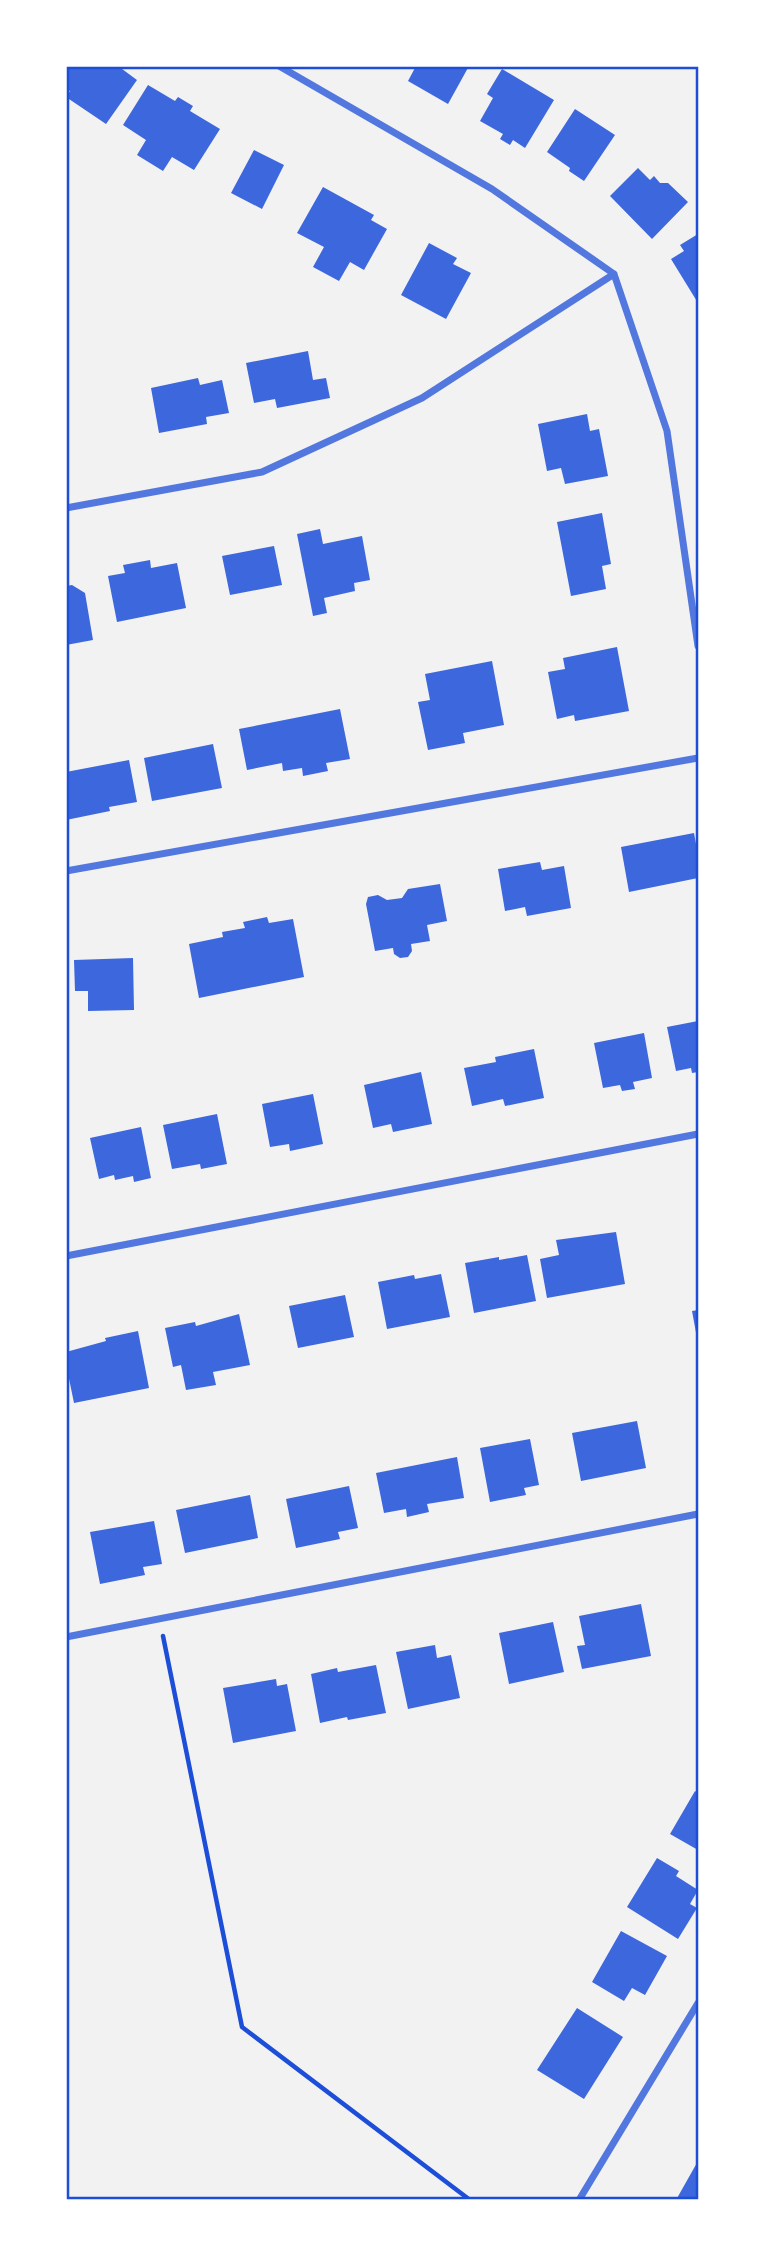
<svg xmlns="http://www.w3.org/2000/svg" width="765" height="2266" font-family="Literata,serif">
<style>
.building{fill:#3d67dc}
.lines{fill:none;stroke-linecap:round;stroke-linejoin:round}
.path{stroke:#1d4ed8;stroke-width:4.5}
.minor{stroke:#5277de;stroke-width:7}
.neatline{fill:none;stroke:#1d4ed8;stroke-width:2.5}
</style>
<rect width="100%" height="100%" fill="#f2f2f2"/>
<!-- building -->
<path class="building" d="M66 66H118L137 80 106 124 66 97 70 91 66 89Z
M416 66H469L448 104 408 81Z
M502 69 554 100 525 148 513 140 510 145 500 139 503 134 480 121 493 98 487 94Z
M148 85 175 101 178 97 193 106 190 111 220 129 194 170 172 157 163 171 137 155 146 140 123 125Z
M575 109 615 135 584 181 569 171 570 168 547 152Z
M254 150 284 165 262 209 231 193Z
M638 168 650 180 654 176 660 183H668L688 202 652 239 610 196Z
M323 187 374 215 371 220 387 229 364 270 350 262 339 281 313 267 324 247 297 233Z
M698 234V303L671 259 684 251 680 245Z
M429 243 457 258 453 264 471 273 446 319 401 295Z
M308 351 313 380 326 378 330 398 277 408 275 399 254 403 246 363Z
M198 378 200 385 222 380 229 413 206 417 207 424 159 433 151 388Z
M587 414 590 431 599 429 608 476 565 484 561 468 547 471 538 424Z
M602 513 611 564 602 566 606 589 571 596 557 522Z
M320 529 323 544 362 536 370 580 354 583 355 591 324 598 327 613 313 616 297 534Z
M274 546 282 585 230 595 222 556Z
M150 560 151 568 177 563 186 608 117 622 108 576 125 573 123 565Z
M72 585 85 593 93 640 66 645V586Z
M617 647 629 711 575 721 574 715 557 719 548 672 565 669 563 658Z
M492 661 504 725 463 733 465 743 428 750 418 702 430 700 425 674Z
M340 709 350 759 326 763 328 771 303 776 302 768 283 771 282 763 247 770 239 729Z
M213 744 222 788 152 801 144 758Z
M129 760 137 802 109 807 110 811 66 820V772Z
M694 833 698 855V878L629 892 621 847Z
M540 862 542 870 564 866 571 908 527 916 525 907 505 911 498 869Z
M440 884 447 921 427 925 430 941 411 944 412 951 408 957 400 958 394 954 393 948 375 951 366 904 368 897 378 895 387 900 402 898 408 889Z
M267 917 269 923 293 919 304 977 199 998 189 944 223 937 222 932 245 928 243 922Z
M133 958 134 1010 88 1011V991H75L74 960Z
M698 1021V1072L692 1073 691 1068 676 1071 667 1027Z
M644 1033 652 1078 633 1082 635 1089 622 1091 620 1085 603 1088 594 1043Z
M534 1049 544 1098 505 1106 503 1099 472 1106 464 1068 496 1062 495 1057Z
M421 1072 432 1124 393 1132 391 1124 373 1128 364 1085Z
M313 1094 323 1144 290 1151 289 1144 270 1147 262 1104Z
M217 1114 227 1164 201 1169 200 1164 172 1169 163 1125Z
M141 1127 151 1178 134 1182 133 1176 115 1180 114 1175 99 1179 90 1138Z
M616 1232 625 1284 547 1298 540 1259 559 1255 556 1240Z
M527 1255 536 1301 474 1313 465 1263 499 1257V1260Z
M441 1274 450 1317 387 1329 378 1282 414 1275 415 1279Z
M345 1295 354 1337 298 1348 289 1306Z
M698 1310V1338H697L692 1311Z
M239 1314 250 1365 213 1372 216 1385 186 1390 181 1365 173 1367 165 1328 195 1322 196 1326Z
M138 1331 149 1388 74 1403 66 1364V1352L106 1341 105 1338Z
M637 1421 646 1468 581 1481 572 1433Z
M530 1439 539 1485 524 1488 526 1495 490 1502 480 1448Z
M457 1457 464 1498 427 1504 429 1512 407 1517 406 1509 384 1513 376 1473Z
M349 1486 358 1528 338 1532 340 1539 296 1548 286 1499Z
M250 1495 258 1538 185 1553 176 1510Z
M154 1521 162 1564 143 1567 145 1575 100 1584 90 1532Z
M641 1604 651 1656 582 1669 577 1646 585 1645 579 1616Z
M553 1622 564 1672 509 1684 499 1633Z
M435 1645 437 1658 451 1655 460 1698 408 1709 396 1652Z
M376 1665 386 1713 348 1720 347 1717 320 1723 311 1674 337 1668 338 1672Z
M276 1679 277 1686 287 1684 296 1731 233 1743 223 1688Z
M695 1791 698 1793V1850L670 1834Z
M657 1858 679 1871 676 1876 698 1890 690 1904 697 1908 678 1939 627 1907Z
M621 1931 667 1956 645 1995 632 1988 624 2001 592 1982Z
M577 2008 623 2037 584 2099 537 2070Z
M698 2161V2200H676Z"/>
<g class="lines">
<!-- path -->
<path class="path" d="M163 1636 242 2027 470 2200"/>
<!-- minor -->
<path class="minor" d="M279 66 492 189 614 274 667 431 698 646
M66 508 262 472 422 398 614 274
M66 871 698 758
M66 1256 698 1134
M66 1637 698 1514
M579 2200 698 2003"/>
</g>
<!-- border -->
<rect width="765" height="2266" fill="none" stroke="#ffffff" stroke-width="136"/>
<rect x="68" y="68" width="629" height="2130" class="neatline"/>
</svg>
